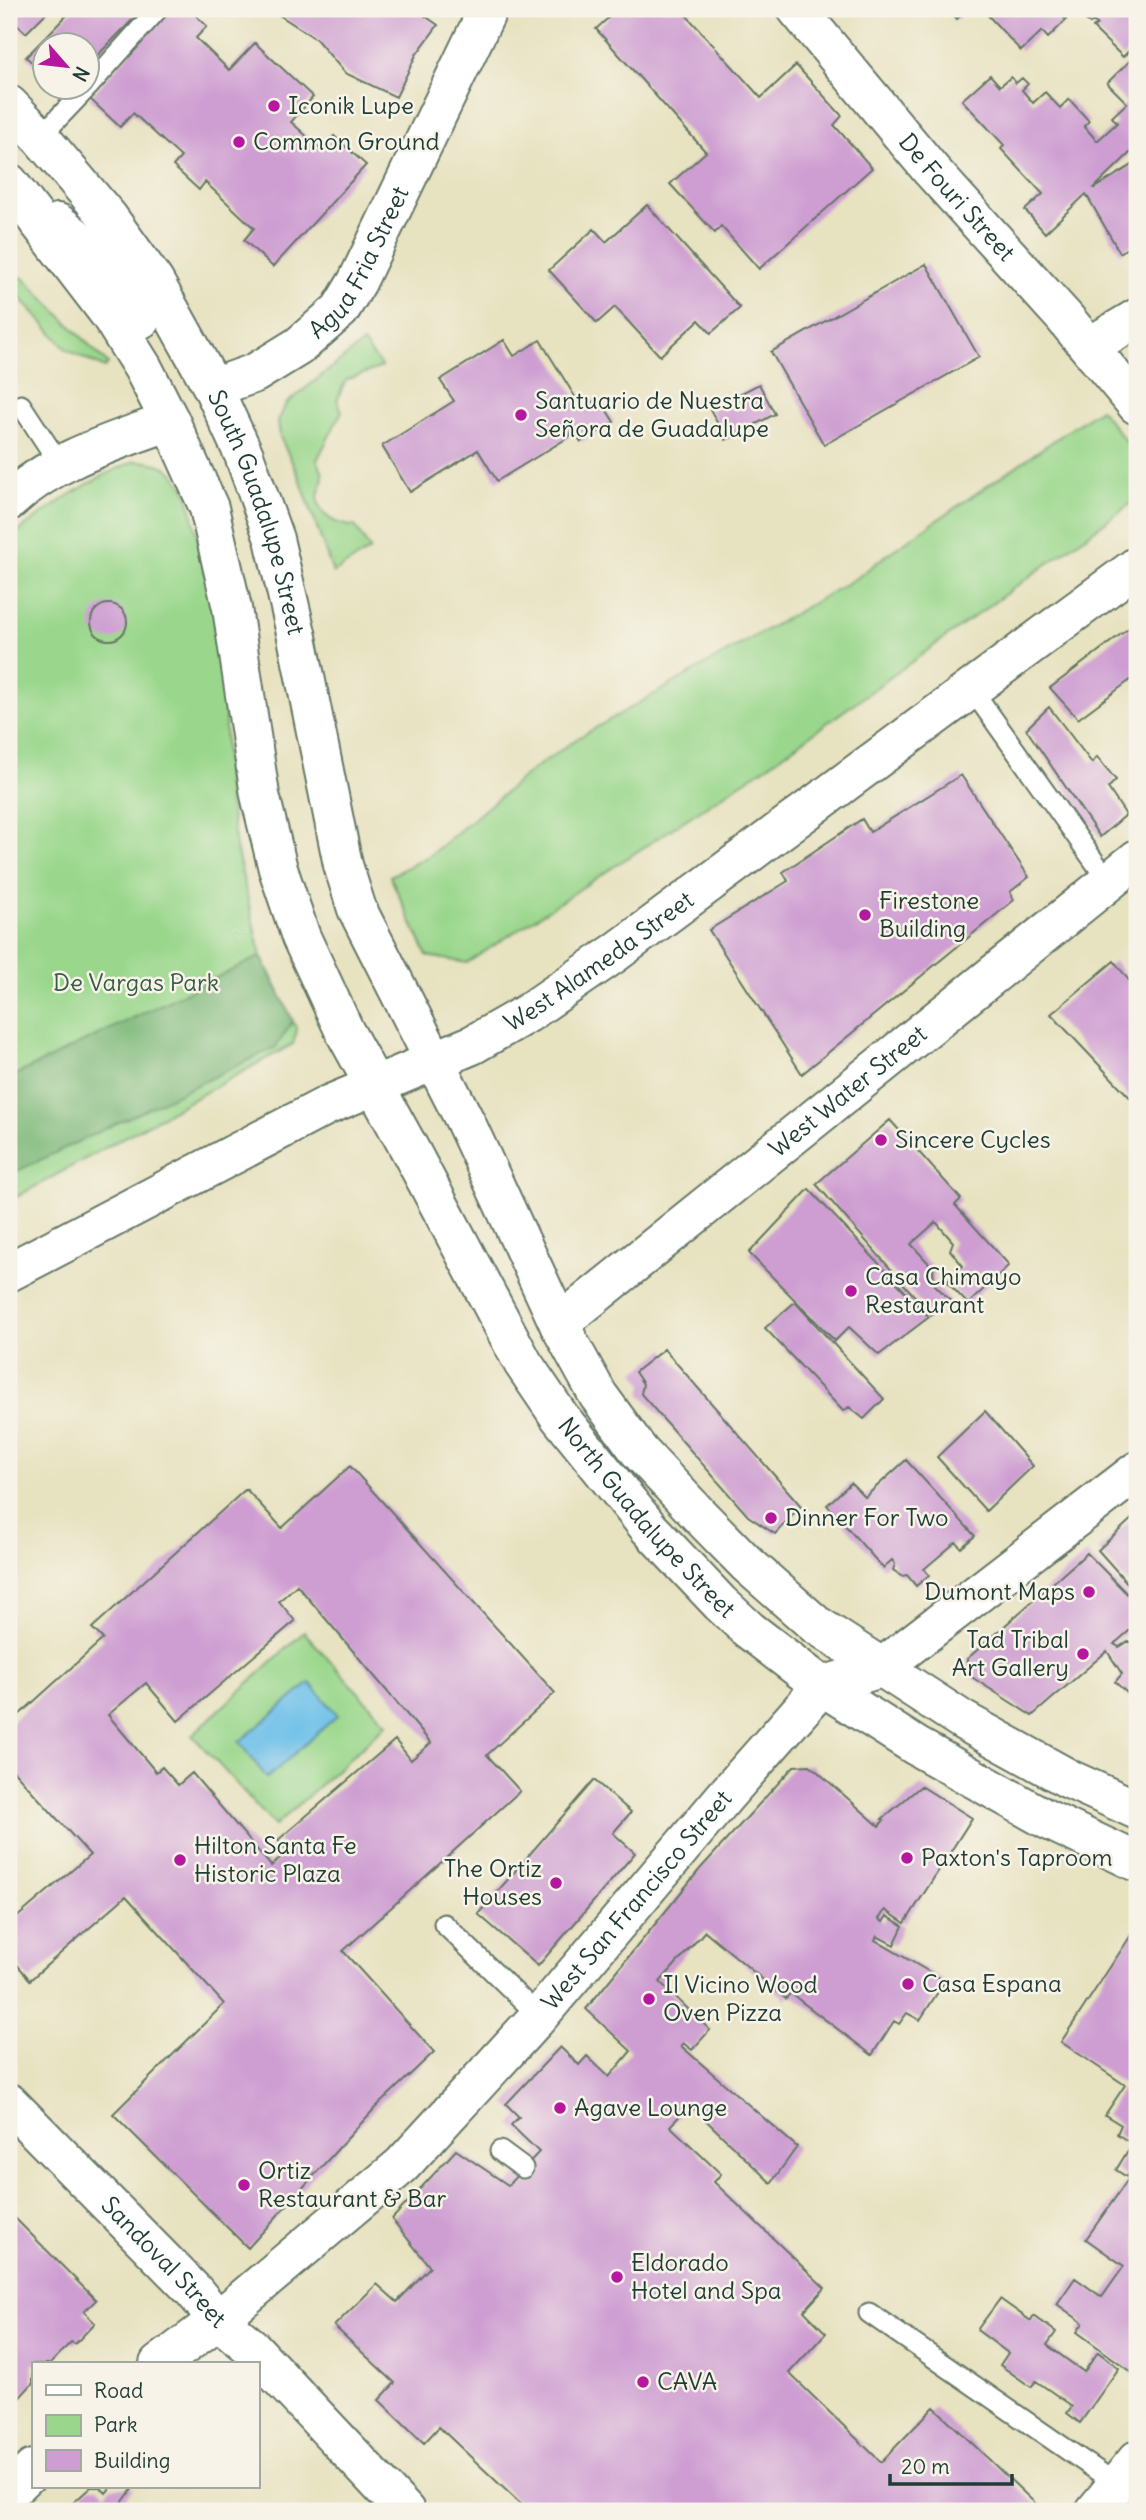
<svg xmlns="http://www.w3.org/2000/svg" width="1146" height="2520" font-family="Delius,sans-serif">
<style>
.green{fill:#9ad78c;stroke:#5c8a60;stroke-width:2}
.forest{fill:#7bb878;stroke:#4d7a56;stroke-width:2}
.water{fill:#6dc0e9;stroke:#467e8e;stroke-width:2}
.building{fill:#ce9ed2;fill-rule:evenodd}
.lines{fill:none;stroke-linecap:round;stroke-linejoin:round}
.lane-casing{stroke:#657765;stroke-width:23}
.street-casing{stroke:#657765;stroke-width:42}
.secondary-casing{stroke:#657765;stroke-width:42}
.lane{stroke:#fff;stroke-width:19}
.street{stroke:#fff;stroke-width:38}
.secondary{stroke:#fff;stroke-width:38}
.poi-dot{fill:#b5179e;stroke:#f7f3e8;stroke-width:2.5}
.labels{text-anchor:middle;stroke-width:5;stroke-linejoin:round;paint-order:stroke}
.poi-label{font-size:24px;fill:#1f3d34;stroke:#f7f3e8;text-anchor:start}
.street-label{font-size:24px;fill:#1f3d34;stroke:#f7f3e8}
.park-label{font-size:24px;fill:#385c46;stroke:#f7f3e8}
</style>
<rect width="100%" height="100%" fill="#f7f3e8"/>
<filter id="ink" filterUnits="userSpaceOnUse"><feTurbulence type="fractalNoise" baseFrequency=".0143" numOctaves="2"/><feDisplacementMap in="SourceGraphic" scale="14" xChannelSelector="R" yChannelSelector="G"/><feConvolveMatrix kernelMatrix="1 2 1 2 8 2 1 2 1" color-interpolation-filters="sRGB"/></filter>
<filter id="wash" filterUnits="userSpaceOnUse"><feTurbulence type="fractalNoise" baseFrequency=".00686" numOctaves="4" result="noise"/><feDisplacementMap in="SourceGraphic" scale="28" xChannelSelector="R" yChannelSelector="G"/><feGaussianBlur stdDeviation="1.57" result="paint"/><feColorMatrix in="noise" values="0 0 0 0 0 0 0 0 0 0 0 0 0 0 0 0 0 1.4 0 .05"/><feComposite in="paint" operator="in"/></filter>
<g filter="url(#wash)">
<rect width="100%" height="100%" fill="#e7e2c0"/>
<!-- green -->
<path class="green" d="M9 272 25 279 108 364 105 368 67 350 9 285Z
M363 343 382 367 346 380 337 400 342 411 317 460C319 464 323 471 323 476 323 483 318 490 318 498 318 517 339 526 355 526L370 550 333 573 300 479 280 437 278 421 286 404Z
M1100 409 1137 455V499L769 765 467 963 427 956 390 876 429 856 532 770 578 738 858 577 889 553Z
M135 461C166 462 173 468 188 495L224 654 226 778 236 848 261 956 297 1030 293 1044 9 1201V539C48 508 88 480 135 461Z
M304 1632 387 1724 275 1826 192 1735Z"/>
<!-- forest -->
<path class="forest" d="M261 956 293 1021 276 1047 9 1175V1078Z"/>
<!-- water -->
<path class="water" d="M310 1683 338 1715 267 1778 239 1742Z"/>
<g id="blocks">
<!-- building -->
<path class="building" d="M9 9H50L26 33 9 17Z
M73 9H143L88 65V46H46V75L26 57Z
M170 9H189L207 26 196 38 229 70 255 43 313 97 291 122 321 149 334 136 366 165 273 267 244 240 254 228 205 182 199 190 173 166 181 157 133 113 120 127 89 98Z
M270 9H415L438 25 416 55 396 97 345 73 316 39Z
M618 9H694L686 15 761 98 796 65 842 116 834 125 872 168 759 269 721 226 715 233 670 184 706 152 596 29Z
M948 9H968L957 19Z
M982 9H1034L1036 11 1039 9H1057L1066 20 1048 38 1042 31 1021 51Z
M1075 9H1134L1137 12V42L1123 57 1093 28 1097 24 1093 21 1090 24Z
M1132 59 1137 65V154L1133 150 1093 189 1137 162V241L1120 253 1086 194 1045 233 1025 210 1043 194 1001 149 1004 145 962 100 990 75 1000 86 1011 77 1016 83 1022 78 1028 84 1022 90 1033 103 1045 92 1060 108 1069 99 1089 121 1084 126 1097 141 1117 123 1112 117 1127 103 1107 83Z
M647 205 740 308 711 333 699 320 660 356 615 307 597 323 549 270 594 229 606 242Z
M926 264 979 357 824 445 771 352Z
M504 340 514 356 540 340 582 408 599 398 614 422 581 442 573 430 569 437 497 481 478 450 410 492 382 446 454 401 440 380Z
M759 384 775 414 726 440 710 409Z
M91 622a18 18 0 1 1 36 0a18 18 0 1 1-36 0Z
M1137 622V675L1078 719 1050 688Z
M1049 707 1092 763 1097 757 1116 780 1108 788 1126 815 1100 837 1026 729Z
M961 775 1029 877 1010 892 1014 900 802 1074 709 930 788 881 783 872 862 819 870 832Z
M1114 961 1137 991V1105L1051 1014Z
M890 1120 961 1199 955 1205 1009 1265 968 1304 947 1282 963 1266 950 1250 953 1242 936 1222 911 1244 933 1268 934 1284 950 1300 931 1315 816 1184Z
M809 1189 929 1317 879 1355 849 1327 835 1341 749 1253Z
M795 1302 884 1399 864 1419 849 1407 843 1411 765 1328Z
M664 1349 801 1506 775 1534 748 1516 641 1394 643 1384 635 1372Z
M985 1411 1033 1466 986 1511 937 1457Z
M906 1460 975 1536 961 1548 956 1542 924 1569 929 1575 916 1586 907 1575 902 1576 893 1570 895 1564 892 1560 883 1568 827 1505 851 1483 865 1497Z
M350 1466 555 1693 487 1755 520 1791 343 1951 434 2052 375 2108 248 2248 113 2114 224 2004 126 1896 30 1980 9 1955V1924L90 1855 9 1766V1724L103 1639 92 1628 246 1489 282 1528ZM297 1585 431 1743 411 1760 395 1740 278 1840 288 1851 271 1866 192 1773 178 1785 162 1767 156 1772 108 1715 146 1683 178 1721 295 1621 279 1601Z
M1137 1514V1594L1098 1550Z
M1087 1553 1137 1604V1624L1114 1644 1119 1647 1129 1641 1137 1646V1702L1115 1682 1122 1674 1107 1651 1032 1716 967 1674V1659Z
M810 1765 879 1826 884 1820 882 1819 921 1786 972 1818 905 1923 885 1910 879 1919 883 1922 887 1916 903 1926 894 1945 877 1936 875 1940 945 1981 920 2020 907 2013 899 2024 894 2021 872 2055 790 1993 786 1999 705 1931 660 1982 710 2030 692 2050 683 2043 681 2046 797 2147 771 2183 690 2105 670 2126 721 2174 714 2182 825 2288 804 2311 826 2333 789 2373 881 2462 934 2407 1039 2507 1035 2511H528L439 2427 424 2443 379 2400 395 2383 334 2326 377 2284 397 2302 430 2267 392 2219 456 2150 508 2185 539 2152 511 2125 519 2117 506 2104 560 2047 579 2065 587 2056 609 2077 631 2051 586 2009 700 1869 794 1766Z
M594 1780 631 1812 613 1833 635 1853 538 1966 478 1914Z
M1137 1926V2161L1127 2177 1116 2170 1132 2144 1117 2134 1121 2125 1105 2115 1125 2085 1061 2042Z
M1137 2167V2376L1077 2332 1083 2323 1057 2304 1075 2278 1102 2297 1124 2266 1086 2239Z
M9 2212 96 2300 84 2312 95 2323 75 2344 71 2342 50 2364H33V2383L9 2409Z
M1000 2299 1031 2321 1034 2316 1056 2332 1047 2345 1084 2372 1098 2352 1119 2368 1080 2423 1067 2413 1072 2406 1036 2381 1031 2387 1000 2365 1008 2353 977 2330Z
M91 2487H100L106 2493 111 2487H134L118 2508 121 2511H64Z"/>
</g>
</g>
<g filter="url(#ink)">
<use href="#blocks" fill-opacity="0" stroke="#657765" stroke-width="2"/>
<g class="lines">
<defs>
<path id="lane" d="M88 87 158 9
M40 137 87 88
M21 405 61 466
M971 688 1109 882
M444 1924 539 2016
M500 2151 523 2168
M869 2313 1118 2485"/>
<g id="street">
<path d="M1090 346 1137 318"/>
<path id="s1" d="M213 388 255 373 299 346 340 310 357 282 488 9"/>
<path d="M9 501C53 459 114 442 170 421"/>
<path id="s2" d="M559 1324 1137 859"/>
<path d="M1095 2511 1137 2460"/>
</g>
<g id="secondary">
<path id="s3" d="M797 9 931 170 1064 317 1137 405"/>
<path id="s4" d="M9 105 40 137 108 217 154 281 213 388 244 455 274 539 297 637 343 865 357 909 465 1121 559 1324 598 1395 639 1451 699 1515 747 1564 815 1624 964 1721 1069 1779 1137 1810"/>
<path id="s5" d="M9 183 110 315 143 368 170 421 209 508 232 608 260 795 278 869 301 937 345 1032 410 1150 523 1363 559 1416 649 1528 720 1603 749 1630 822 1686 916 1746 1046 1819 1137 1862"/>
<path d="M58 223 104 260 141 319"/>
<path id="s6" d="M9 1272 328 1105 472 1045 528 1013 615 953 1137 566"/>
<path id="s7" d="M9 2103 193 2290 218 2320 251 2347 405 2511"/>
<path id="s8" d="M159 2364 218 2320 402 2165 539 2016 726 1795 822 1686 881 1668 1137 1471"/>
<path d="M9 2492 33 2469"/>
</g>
</defs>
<!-- lane casing -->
<use href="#lane" class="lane-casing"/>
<!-- street casing -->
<use href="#street" class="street-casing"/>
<!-- secondary casing -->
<use href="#secondary" class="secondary-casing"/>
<!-- lane -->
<use href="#lane" class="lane"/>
<!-- street -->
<use href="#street" class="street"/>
<!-- secondary -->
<use href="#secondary" class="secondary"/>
</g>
</g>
<!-- markers -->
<g class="poi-dot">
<circle cx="274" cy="106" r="7"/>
<circle cx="239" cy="142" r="7"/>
<circle cx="521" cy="415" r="7"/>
<circle cx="865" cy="915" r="7"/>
<circle cx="881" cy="1140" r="7"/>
<circle cx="851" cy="1291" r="7"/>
<circle cx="771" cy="1518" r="7"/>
<circle cx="1089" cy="1592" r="7"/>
<circle cx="1083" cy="1654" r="7"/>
<circle cx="907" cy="1858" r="7"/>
<circle cx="180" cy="1860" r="7"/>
<circle cx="556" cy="1883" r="7"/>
<circle cx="908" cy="1984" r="7"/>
<circle cx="649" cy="1999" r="7"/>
<circle cx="560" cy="2108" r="7"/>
<circle cx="244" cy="2185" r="7"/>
<circle cx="617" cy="2277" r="7"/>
<circle cx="643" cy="2382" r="7"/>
</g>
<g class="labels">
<!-- poi labels -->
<g class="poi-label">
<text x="288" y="114">Iconik Lupe</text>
<text x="253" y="150">Common Ground</text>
<text x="535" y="409">Santuario de Nuestra<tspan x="535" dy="28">Señora de Guadalupe</tspan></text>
<text x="879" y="909">Firestone<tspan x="879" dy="28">Building</tspan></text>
<text x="895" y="1148">Sincere Cycles</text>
<text x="865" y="1285">Casa Chimayo<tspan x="865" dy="28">Restaurant</tspan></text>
<text x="785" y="1526">Dinner For Two</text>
<text x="1075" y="1600" text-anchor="end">Dumont Maps</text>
<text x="1069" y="1648" text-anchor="end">Tad Tribal<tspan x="1069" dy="28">Art Gallery</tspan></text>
<text x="194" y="1854">Hilton Santa Fe<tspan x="194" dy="28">Historic Plaza</tspan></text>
<text x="921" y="1866">Paxton's Taproom</text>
<text x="542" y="1877" text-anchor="end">The Ortiz<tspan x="542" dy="28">Houses</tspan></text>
<text x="922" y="1992">Casa Espana</text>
<text x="663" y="1993">Il Vicino Wood<tspan x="663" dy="28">Oven Pizza</tspan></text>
<text x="574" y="2116">Agave Lounge</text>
<text x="258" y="2179">Ortiz<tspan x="258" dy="28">Restaurant &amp; Bar</tspan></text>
<text x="631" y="2271">Eldorado<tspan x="631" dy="28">Hotel and Spa</tspan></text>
<text x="657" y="2390">CAVA</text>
</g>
<!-- street labels -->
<g class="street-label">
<text dy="8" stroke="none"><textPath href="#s3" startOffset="247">De Fouri Street</textPath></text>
<text dy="8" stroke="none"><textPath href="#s1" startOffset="201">Agua Fria Street</textPath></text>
<text dy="8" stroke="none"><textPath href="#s4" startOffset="483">South Guadalupe Street</textPath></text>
<text dy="8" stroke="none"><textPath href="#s6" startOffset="668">West Alameda Street</textPath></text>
<text dy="8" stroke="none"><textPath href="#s2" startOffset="371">West Water Street</textPath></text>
<text dy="8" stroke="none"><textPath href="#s5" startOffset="1502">North Guadalupe Street</textPath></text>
<text dy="8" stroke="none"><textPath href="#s8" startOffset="668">West San Francisco Street</textPath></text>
<text dy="8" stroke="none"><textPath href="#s7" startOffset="222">Sandoval Street</textPath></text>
</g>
<!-- park labels -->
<g class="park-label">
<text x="136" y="991">De Vargas Park</text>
</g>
</g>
<!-- margin -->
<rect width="1146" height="2520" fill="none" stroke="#f7f3e8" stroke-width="35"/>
<!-- legend -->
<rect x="32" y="2362" width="228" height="126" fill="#f7f3e8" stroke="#a1aaa0" stroke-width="2"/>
<rect x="46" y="2385" width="35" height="10" fill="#ffffff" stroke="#a1aaa0" stroke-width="2"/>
<text x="94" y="2398" font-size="21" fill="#1f3d34">Road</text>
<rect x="46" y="2415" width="35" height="21" fill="#9ad78c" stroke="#a1aaa0" stroke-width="2"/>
<text x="94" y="2432" font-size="21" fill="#1f3d34">Park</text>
<rect x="46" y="2450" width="35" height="21" fill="#ce9ed2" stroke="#a1aaa0" stroke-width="2"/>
<text x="94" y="2468" font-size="21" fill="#1f3d34">Building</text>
<!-- north arrow -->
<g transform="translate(66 66) rotate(118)"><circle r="33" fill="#f7f3e8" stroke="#a1aaa0" stroke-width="2"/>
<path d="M0-5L12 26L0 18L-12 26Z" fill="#b5179e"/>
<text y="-10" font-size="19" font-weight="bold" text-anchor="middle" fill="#1f3d34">N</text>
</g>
<!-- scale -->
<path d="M890 2474v10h122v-10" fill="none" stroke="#1f3d34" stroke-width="3.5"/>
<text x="901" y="2474" font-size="21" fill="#1f3d34" stroke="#f7f3e8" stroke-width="5" paint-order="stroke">20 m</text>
</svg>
